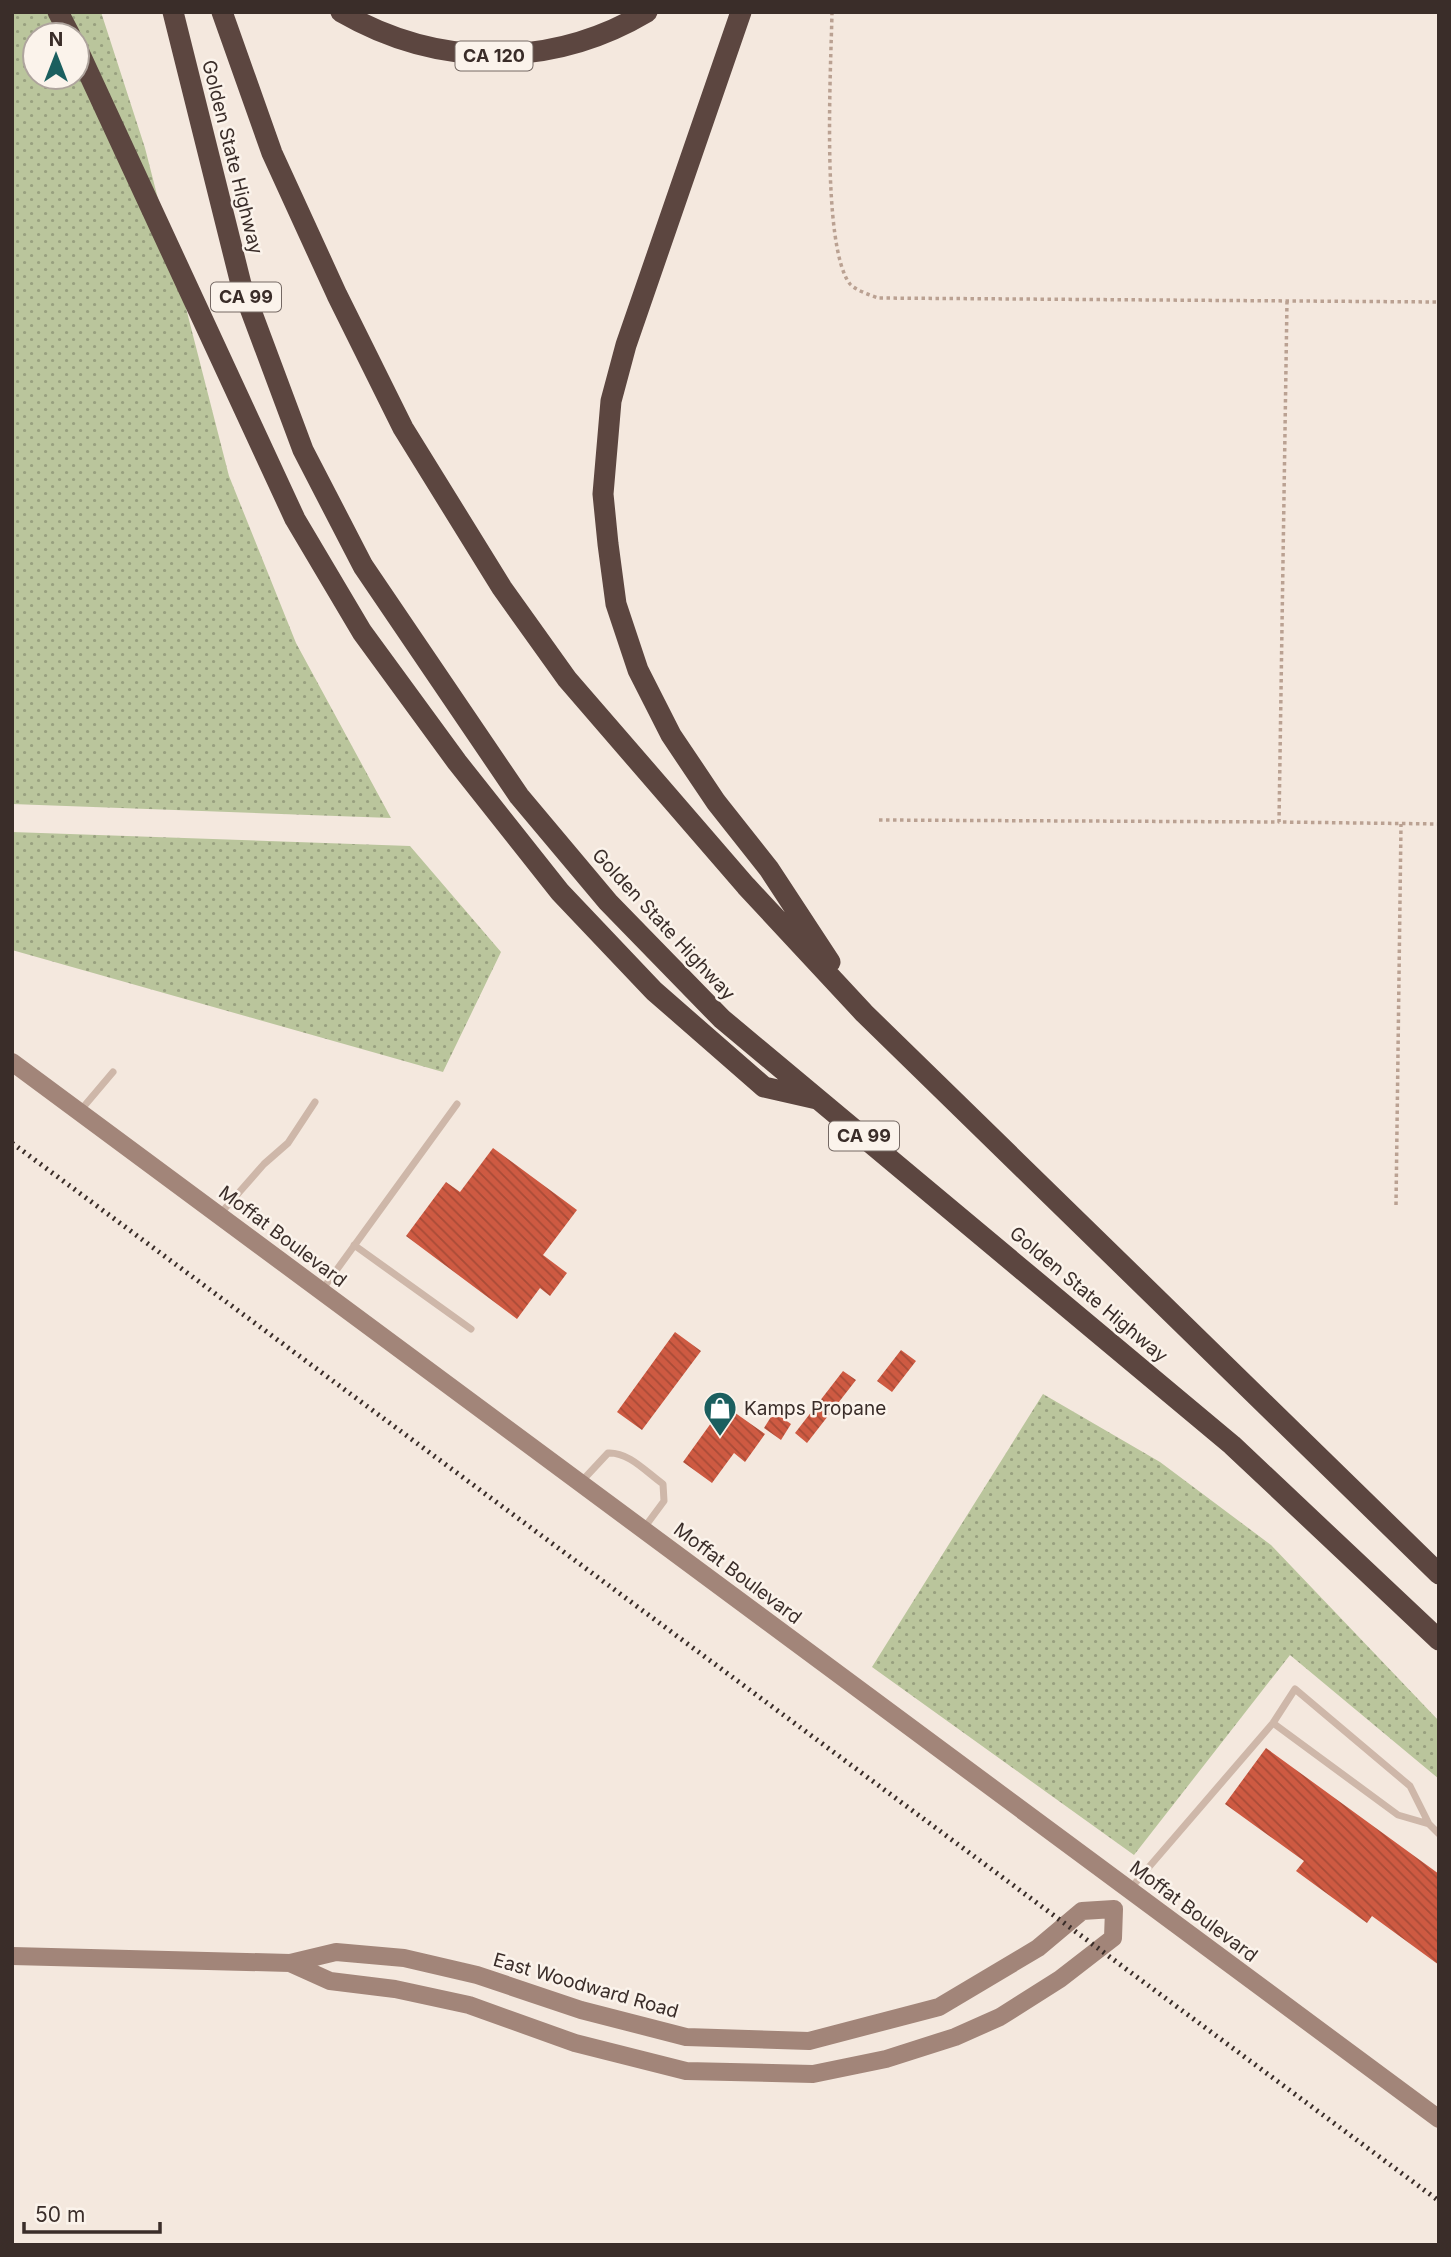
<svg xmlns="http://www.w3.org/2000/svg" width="1451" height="2257" font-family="Inter,sans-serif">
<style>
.green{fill:url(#green-dots);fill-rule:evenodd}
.building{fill:url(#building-back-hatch)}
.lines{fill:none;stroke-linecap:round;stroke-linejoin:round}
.path{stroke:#baa192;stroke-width:3.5;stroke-dasharray:3.5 3.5;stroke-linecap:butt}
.lane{stroke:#ceb7a9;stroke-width:7}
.secondary{stroke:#a28579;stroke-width:18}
.highway{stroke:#5c4640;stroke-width:21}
.rail{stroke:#3a2d29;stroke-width:5;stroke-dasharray:2 5;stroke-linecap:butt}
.labels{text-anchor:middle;stroke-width:5;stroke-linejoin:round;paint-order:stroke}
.shield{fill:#fbf3eb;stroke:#746863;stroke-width:2}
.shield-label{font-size:18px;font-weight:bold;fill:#3a2d29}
.street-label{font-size:19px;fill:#3a2d29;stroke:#fbf3eb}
.poi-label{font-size:19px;fill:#3a2d29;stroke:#fbf3eb;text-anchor:start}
</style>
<defs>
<pattern id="green-dots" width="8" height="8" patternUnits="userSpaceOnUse" patternTransform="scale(1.75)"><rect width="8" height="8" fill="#bac59c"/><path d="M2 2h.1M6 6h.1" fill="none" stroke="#98a07f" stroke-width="1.8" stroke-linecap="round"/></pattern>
<pattern id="building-back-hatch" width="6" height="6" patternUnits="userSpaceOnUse" patternTransform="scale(1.75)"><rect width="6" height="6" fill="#ce5a42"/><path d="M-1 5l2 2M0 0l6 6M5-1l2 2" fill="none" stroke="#a84b37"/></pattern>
</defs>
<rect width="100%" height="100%" fill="#f4e8de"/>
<!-- green -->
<path class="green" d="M12 12H101L145 148 229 476 296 643 391 818 12 804ZM35 35H77V77H35Z
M12 832 410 846 501 952 443 1072 12 950Z
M1043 1394 1160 1462 1271 1545 1439 1721V1779L1290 1655 1134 1855 872 1667Z"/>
<!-- building -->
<path class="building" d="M493 1148 577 1210 543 1255 567 1273 550 1296 540 1288 517 1319 406 1236 446 1182 460 1192Z
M675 1332 701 1351 642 1430 617 1412Z
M901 1350 916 1361 892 1392 877 1381Z
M843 1371 856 1380 807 1443 795 1433Z
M724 1405 765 1434 745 1462 734 1453 712 1483 683 1462Z
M774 1412 791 1424 781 1440 764 1428Z
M1266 1748 1439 1874V1965L1372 1916 1367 1923 1296 1871 1304 1861 1225 1804Z"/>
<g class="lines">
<!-- path -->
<path class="path" d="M832 12C831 66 821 247 850 284 855 290 870 295 878 298L1439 302
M1287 301 1279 822 1439 824
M879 820 1279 822
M1396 1205 1401 824"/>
<!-- lane -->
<path class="lane" d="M80 1111 113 1072
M220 1214 264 1164 288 1143 315 1102
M354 1245 471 1329
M322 1290 457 1104
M581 1482 608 1453C629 1452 646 1472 663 1484L664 1501 644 1528
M1273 1723 1398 1815 1429 1824 1439 1834
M1130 1889 1273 1723 1295 1689 1410 1786 1429 1824"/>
<!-- secondary -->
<path class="secondary" d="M12 1062 1439 2119
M12 1956 290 1963 336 1952 404 1958 477 1975 581 2010 686 2037 809 2041 939 2007 1038 1948 1082 1911 1114 1909
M290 1963 330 1981 395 1989 469 2005 575 2043 686 2071 813 2074 886 2059 955 2037 1000 2017 1060 1979 1113 1938 1114 1909"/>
<!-- highway -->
<path class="highway" d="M58 12 70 35
M173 12 241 284 303 450 363 566 519 796 608 902 722 1019 1232 1445 1439 1640
M222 12 272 153 337 295 403 428 502 588 567 679 746 886 864 1013 1439 1574
M341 12C438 68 551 69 647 12
M741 12 626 345 611 401 603 494 608 544 616 604 638 670 671 735 716 802 769 869 830 962
M77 48 295 519 362 632 457 762 560 892 654 991 764 1087 817 1099"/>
<!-- rail -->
<path class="rail" d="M12 1143 1439 2201"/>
</g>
<!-- icons -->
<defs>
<symbol id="shop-pin" viewBox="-11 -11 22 30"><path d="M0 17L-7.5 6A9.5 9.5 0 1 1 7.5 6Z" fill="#1b5f5f" stroke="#fbf3eb"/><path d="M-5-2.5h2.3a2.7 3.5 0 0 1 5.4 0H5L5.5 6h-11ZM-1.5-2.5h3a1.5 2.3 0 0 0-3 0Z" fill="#fff"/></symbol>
</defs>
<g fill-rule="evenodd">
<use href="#shop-pin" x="701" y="1389" width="38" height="52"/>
</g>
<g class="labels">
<!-- shield labels -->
<g class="shield">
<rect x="455.5" y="41.5" width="77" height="29" rx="5"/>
<rect x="211" y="282.5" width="70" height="29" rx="5"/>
<rect x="829" y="1121.5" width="70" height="29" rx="5"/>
</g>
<g class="shield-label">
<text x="494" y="62">CA 120</text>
<text x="246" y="303">CA 99</text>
<text x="864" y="1142">CA 99</text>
</g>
<!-- street labels -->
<g class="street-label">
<text transform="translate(233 157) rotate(76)" y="7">Golden State Highway</text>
<text transform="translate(664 924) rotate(47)" y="7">Golden State Highway</text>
<text transform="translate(283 1236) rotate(37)" y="7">Moffat Boulevard</text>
<text transform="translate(1089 1294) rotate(40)" y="7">Golden State Highway</text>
<text transform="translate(738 1573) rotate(37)" y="7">Moffat Boulevard</text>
<text transform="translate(1194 1911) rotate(37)" y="7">Moffat Boulevard</text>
<text transform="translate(586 1985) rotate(16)" y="7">East Woodward Road</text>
</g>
<!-- poi labels -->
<g class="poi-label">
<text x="744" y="1415">Kamps Propane</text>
</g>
</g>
<!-- border -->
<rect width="1451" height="2257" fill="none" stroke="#3a2d29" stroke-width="28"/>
<!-- north arrow -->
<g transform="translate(56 56)"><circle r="33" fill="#fbf3eb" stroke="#aea49d" stroke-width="2"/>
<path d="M0-5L12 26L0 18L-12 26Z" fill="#1b5f5f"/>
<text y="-10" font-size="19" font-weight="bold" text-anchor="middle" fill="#3a2d29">N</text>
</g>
<!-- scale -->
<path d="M24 2222v10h136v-10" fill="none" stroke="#3a2d29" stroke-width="3.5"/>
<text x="35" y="2222" font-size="21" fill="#3a2d29" stroke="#fbf3eb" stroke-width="5" paint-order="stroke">50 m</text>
</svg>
